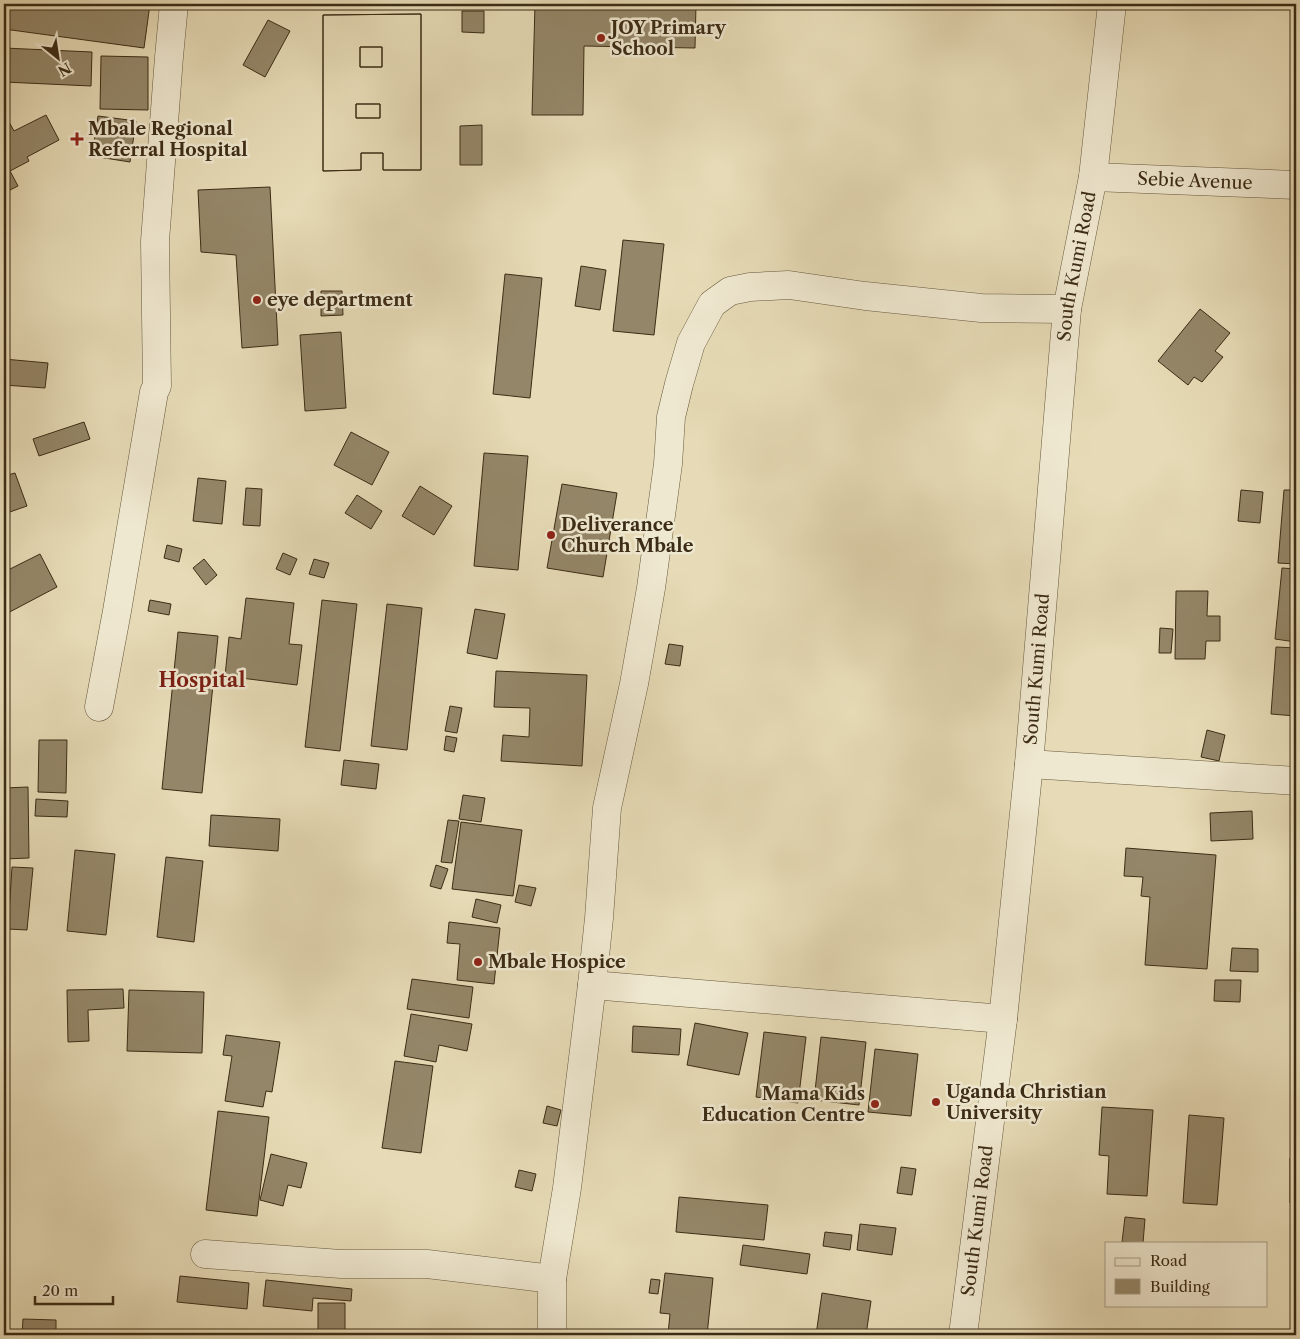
<svg xmlns="http://www.w3.org/2000/svg" width="1300" height="1339" font-family="'Libre Caslon Text',serif">
<style>
.building{fill:#948769;stroke:#3c2c15;fill-rule:evenodd}
.lines{fill:none;stroke-linecap:round;stroke-linejoin:round}
.minor-casing{stroke:#66583d;stroke-width:29}
.minor{stroke:#efe8d0;stroke-width:28}
.poi-dot{fill:#8f2418;stroke:#efe8d0;stroke-width:2}
.labels{text-anchor:middle;stroke-width:5;stroke-linejoin:round;paint-order:stroke}
.poi-label{font-size:18px;font-weight:bold;fill:#3c2c15;stroke:#efe8d0;text-anchor:start}
.street-label{font-size:18px;fill:#3c2c15;stroke:#efe8d0}
.quarter-label{font-size:20px;font-weight:bold;fill:#7a1f14;stroke:#efe8d0}
</style>
<rect width="100%" height="100%" fill="#e6dbb6"/>
<filter id="stains"><feTurbulence type="fractalNoise" baseFrequency=".004" numOctaves="4"/><feColorMatrix values="0 0 0 0 .2 0 0 0 0 .09 0 0 0 0 .02 0 0 0 .5 -.17"/></filter>
<radialGradient id="worn" r=".72"><stop offset=".6" stop-color="#630" stop-opacity="0"/><stop offset="1" stop-color="#630" stop-opacity=".3"/></radialGradient>
<!-- building -->
<path class="building" d="M4 4H150L144 48 4 29Z
M535 4H696L695 48 584 46 583 115H532Z
M462 11H484V33L462 32Z
M421 14V170H383V153H361V170L323 171V15ZM360 47H382V67H360ZM356 104H380V118H356Z
M421 14V170H383V153H361V170L323 171V15ZM360 47H382V67H360ZM356 104H380V118H356Z
M268 20 290 31 265 77 243 65Z
M4 48 92 52 91 86 4 82Z
M101 56 148 57V110L100 109Z
M46 115 59 140 27 157 29 161 10 171 18 186 4 193V122L8 120 14 131Z
M98 116 136 121 130 162 92 156Z
M482 125V165H460V126Z
M270 187 278 345 242 348 236 255 201 252 198 190Z
M623 240 664 244 654 335 613 331Z
M581 266 606 270 600 310 575 306Z
M505 274 542 278 530 398 493 394Z
M321 291H342L343 315 321 316Z
M1200 309 1230 333 1215 351 1223 357 1202 382 1194 377 1188 385 1158 361Z
M341 332 346 408 305 411 300 335Z
M4 359 48 363 45 388 4 385Z
M84 422 90 439 39 456 33 439Z
M351 432 389 452 372 485 334 465Z
M484 453 528 456 518 570 474 566Z
M15 473 27 506 4 514V476Z
M198 478 226 481 222 524 193 521Z
M562 484 617 493 603 577 547 568Z
M420 486 452 506 434 535 402 516Z
M246 488 262 489 260 526 243 525Z
M1241 490 1263 492 1260 523 1238 521Z
M1284 490H1296V564L1278 563Z
M357 495 382 511 371 529 345 513Z
M167 545 182 549 179 562 164 558Z
M283 553 297 559 290 575 276 569Z
M40 554 57 587 4 615V572Z
M204 559 217 575 206 585 193 568Z
M314 559 329 563 324 578 309 574Z
M1282 568 1296 569V642L1275 639Z
M1176 591H1208L1207 616H1220V641H1206L1205 659H1175Z
M246 598 294 603 289 644 302 645 297 685 225 676 229 637 241 639Z
M150 600 171 604 169 615 148 611Z
M322 600 357 604 340 751 305 747Z
M387 604 422 608 407 750 371 746Z
M475 609 505 614 497 659 467 653Z
M1160 628 1173 629 1171 653H1159Z
M178 632 218 636 202 793 162 789Z
M669 644 683 646 680 666 665 664Z
M1276 647 1296 648V716L1271 714Z
M496 671 587 675 582 766 501 761 503 735 529 737 530 708 494 707Z
M450 706 462 708 457 733 445 731Z
M1207 730 1225 735 1219 761 1201 757Z
M446 736 457 738 454 752 444 750Z
M39 740H67L66 793 38 792Z
M344 760 379 764 376 789 341 785Z
M28 787 29 858 4 859V788Z
M463 795 485 798 481 822 459 819Z
M36 799 68 801 67 817 35 816Z
M1252 811 1253 839 1211 841 1210 813Z
M211 815 280 819 278 851 209 846Z
M448 820 459 821 452 863 441 862Z
M461 822 522 830 513 896 452 889Z
M1126 848 1216 855 1207 969 1145 965 1150 897 1141 896 1143 877 1124 876Z
M75 850 115 854 106 935 67 931Z
M166 857 203 861 194 942 157 937Z
M436 865 448 869 441 889 430 886Z
M12 867 33 868 27 930 8 929Z
M519 885 536 888 531 906 515 902Z
M476 899 501 905 497 923 472 917Z
M449 922 500 928 494 984 457 980 460 944 447 943Z
M1232 948 1258 949V972L1230 971Z
M412 979 473 987 469 1018 407 1009Z
M1215 980H1241L1240 1002 1214 1001Z
M123 989 124 1008 88 1010 89 1041 68 1042 67 990Z
M129 990 204 992 202 1053 127 1051Z
M411 1014 472 1024 467 1051 439 1045 436 1062 404 1056Z
M695 1023 748 1033 739 1075 687 1065Z
M633 1026 681 1029 679 1055 632 1052Z
M764 1032 806 1037 798 1103 756 1097Z
M226 1035 280 1042 272 1092 266 1091 263 1107 225 1101 232 1056 223 1055Z
M821 1037 866 1042 859 1105 814 1100Z
M875 1049 918 1054 911 1116 868 1112Z
M395 1061 433 1066 421 1153 382 1148Z
M547 1106 561 1110 557 1126 543 1123Z
M1102 1107 1153 1110 1147 1196 1107 1194 1109 1156 1099 1155Z
M218 1111 269 1117 257 1216 206 1210Z
M1189 1115 1224 1118 1217 1205 1183 1203Z
M271 1154 307 1163 301 1188 288 1185 283 1206 260 1200Z
M1290 1158H1296V1203H1290Z
M901 1167 916 1169 912 1195 897 1193Z
M519 1170 536 1174 532 1191 515 1187Z
M679 1197 768 1205 764 1240 676 1232Z
M1125 1217 1145 1219 1143 1243 1122 1242Z
M860 1224 896 1228 892 1255 857 1250Z
M825 1232 852 1235 850 1250 823 1246Z
M743 1245 810 1254 807 1274 740 1265Z
M665 1273 713 1278 707 1335 668 1334 670 1314 660 1313Z
M180 1276 249 1283 247 1309 177 1302Z
M651 1279 660 1280 658 1294 649 1293Z
M266 1280 352 1289 351 1301 313 1298 312 1311 263 1306Z
M822 1293 871 1301 866 1335H816Z
M318 1303H345V1335H318Z
M23 1319 56 1320V1331L83 1332V1335H22Z"/>
<g class="lines">
<defs>
<g id="minor">
<path id="s1" d="M1093 177 1296 185"/>
<path d="M99 707 117 611 154 392 157 386 155 241 169 57 174 4"/>
<path d="M1029 764 1296 781"/>
<path d="M592 985 599 918 607 808 634 684 651 588 668 464 671 417 679 384 691 343 712 304 730 291 750 287 789 285 865 296 981 308 1067 309"/>
<path d="M205 1254 341 1264H427L552 1279"/>
<path d="M552 1335V1279L567 1188 592 985 1003 1019"/>
<path id="s2" d="M963 1335 1003 1019 1029 764 1067 309 1093 177 1112 4"/>
</g>
</defs>
<!-- minor casing -->
<use href="#minor" class="minor-casing"/>
<!-- minor -->
<use href="#minor" class="minor"/>
</g>
<!-- markers -->
<g class="poi-dot">
<circle cx="601" cy="38" r="5"/>
<path d="M74.5 131.5h5v5h5v5h-5v5h-5v-5h-5v-5h5z"/>
<circle cx="257" cy="300" r="5"/>
<circle cx="551" cy="535" r="5"/>
<circle cx="478" cy="962" r="5"/>
<circle cx="936" cy="1102" r="5"/>
<circle cx="875" cy="1104" r="5"/>
</g>
<g class="labels">
<!-- poi labels -->
<g class="poi-label">
<text x="611" y="34">JOY Primary<tspan x="611" dy="21">School</tspan></text>
<text x="88" y="135">Mbale Regional<tspan x="88" dy="21">Referral Hospital</tspan></text>
<text x="267" y="306">eye department</text>
<text x="561" y="531">Deliverance<tspan x="561" dy="21">Church Mbale</tspan></text>
<text x="488" y="968">Mbale Hospice</text>
<text x="946" y="1098">Uganda Christian<tspan x="946" dy="21">University</tspan></text>
<text x="865" y="1100" text-anchor="end">Mama Kids<tspan x="865" dy="21">Education Centre</tspan></text>
</g>
<!-- street labels -->
<g class="street-label">
<text dy="6" stroke="none"><textPath href="#s1" startOffset="102">Sebie Avenue</textPath></text>
<text dy="6" stroke="none"><textPath href="#s2" startOffset="1075">South Kumi Road</textPath></text>
<text dy="6" stroke="none"><textPath href="#s2" startOffset="670">South Kumi Road</textPath></text>
<text dy="6" stroke="none"><textPath href="#s2" startOffset="115">South Kumi Road</textPath></text>
</g>
<!-- quarter labels -->
<g class="quarter-label">
<text x="202" y="687">Hospital</text>
</g>
</g>
<!-- margin -->
<rect width="1300" height="1339" fill="none" stroke="#e6dbb6" stroke-width="20"/>
<rect x="5" y="5" width="1290" height="1329" fill="none" stroke="#3c2c15" stroke-width="2.5"/>
<rect x="10" y="10" width="1280" height="1319" fill="none" stroke="#3c2c15"/>
<!-- legend -->
<rect x="1105" y="1242" width="162" height="65" fill="#efe8d0" stroke="#a79d85"/>
<rect x="1115" y="1258" width="25" height="8" fill="#efe8d0" stroke="#a79d85"/>
<text x="1150" y="1266" font-size="15" fill="#3c2c15">Road</text>
<rect x="1115" y="1279" width="25" height="15" fill="#948769" stroke="#a79d85"/>
<text x="1150" y="1292" font-size="15" fill="#3c2c15">Building</text>
<!-- north arrow -->
<g transform="translate(58 58) rotate(150)" stroke="#efe8d0" stroke-width="4" paint-order="stroke">
<path d="M0-4L9 19L0 12L-9 19Z" fill="#3c2c15"/>
<text y="-8" font-size="14" font-weight="bold" text-anchor="middle" fill="#3c2c15">N</text>
</g>
<!-- scale -->
<path d="M35 1296v8h78v-8" fill="none" stroke="#3c2c15" stroke-width="2.5"/>
<text x="42" y="1296" font-size="15" fill="#3c2c15" stroke="#efe8d0" stroke-width="4" paint-order="stroke">20 m</text>
<rect width="100%" height="100%" filter="url(#stains)"/>
<rect width="100%" height="100%" fill="url(#worn)"/>
</svg>
